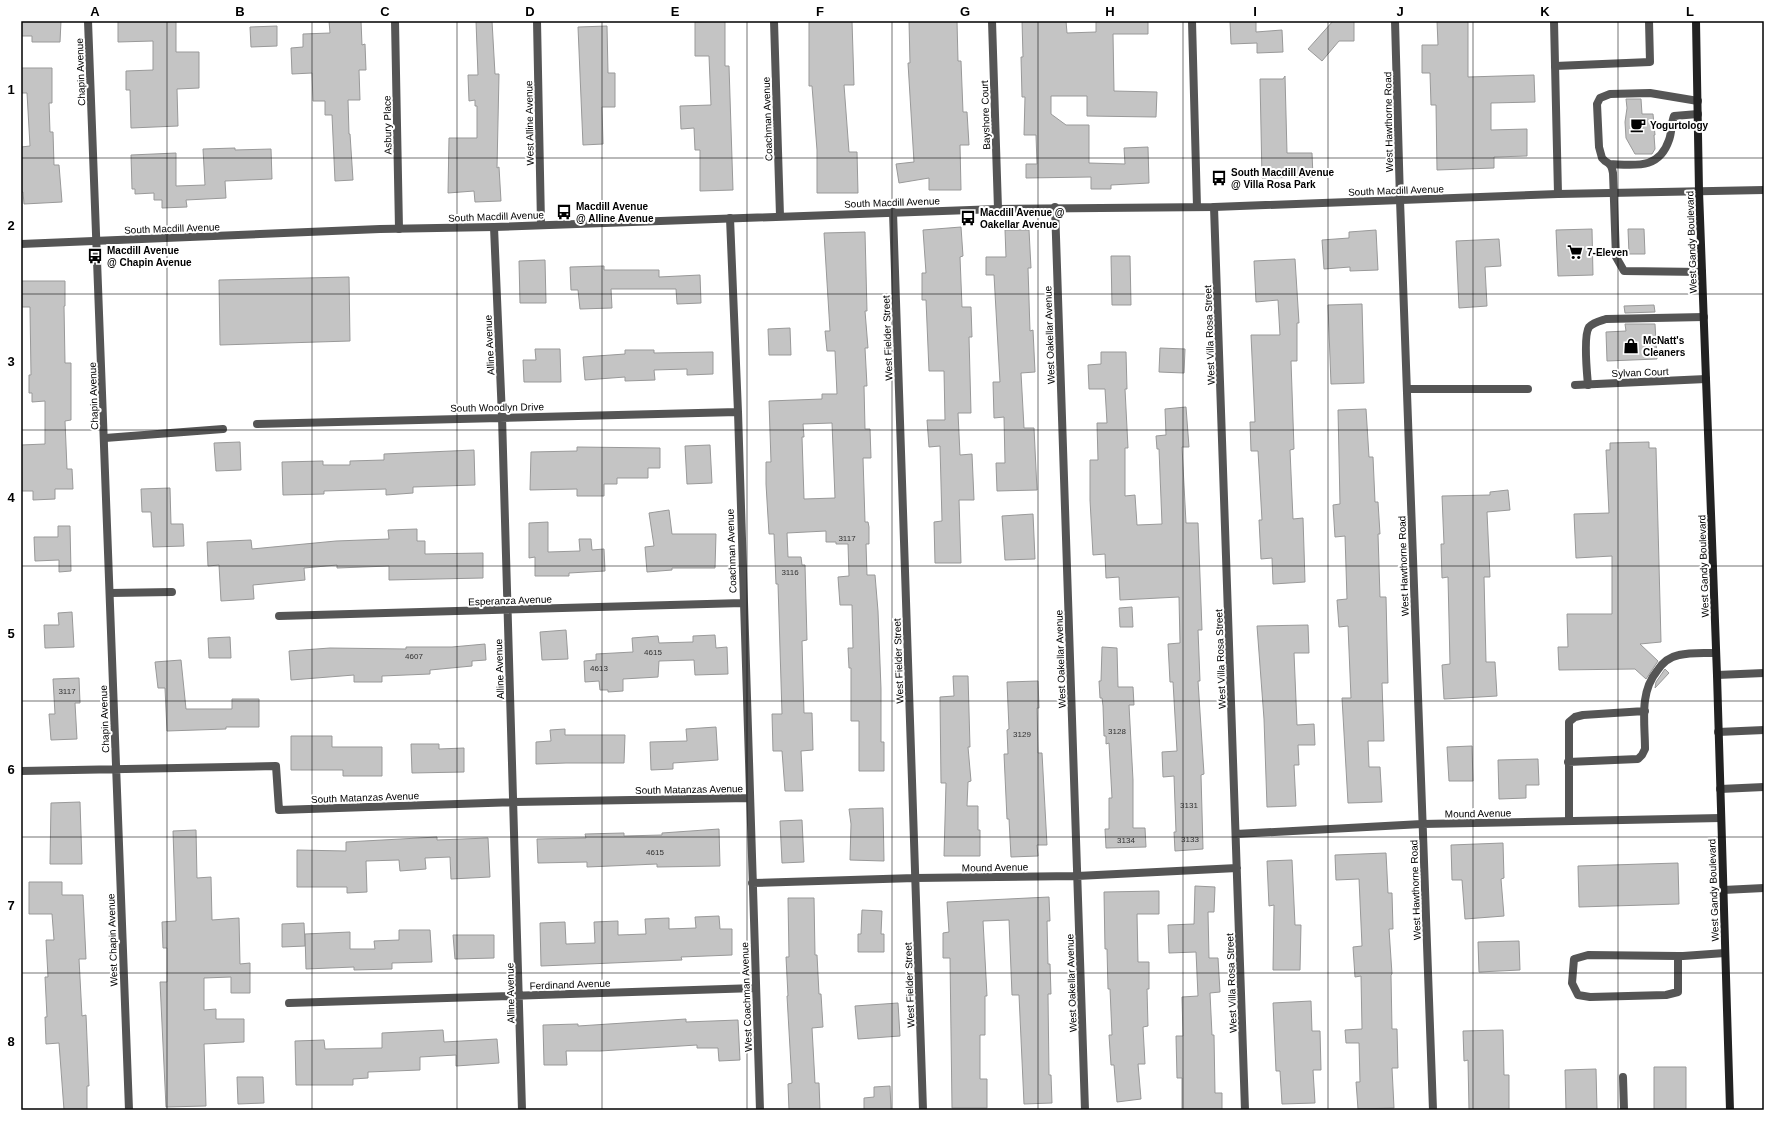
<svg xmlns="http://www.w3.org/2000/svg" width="1785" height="1131" font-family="Arial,sans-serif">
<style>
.building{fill:#c4c4c4;stroke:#999;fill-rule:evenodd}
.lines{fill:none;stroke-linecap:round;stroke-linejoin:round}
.service{stroke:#555;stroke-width:8}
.minor{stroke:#555;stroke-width:8}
.tertiary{stroke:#555;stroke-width:8}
.secondary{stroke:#222;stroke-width:8}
.grid{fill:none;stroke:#000;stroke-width:1;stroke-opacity:0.55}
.labels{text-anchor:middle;stroke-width:4;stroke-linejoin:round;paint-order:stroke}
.number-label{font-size:8px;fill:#313131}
.street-label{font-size:10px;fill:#000;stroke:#fff}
.poi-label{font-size:10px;font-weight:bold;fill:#000;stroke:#fff;text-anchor:start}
.neatline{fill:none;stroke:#000;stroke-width:1.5}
.grid-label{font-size:13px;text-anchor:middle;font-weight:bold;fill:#000}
</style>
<rect width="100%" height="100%" fill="#fff"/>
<!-- building -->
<path class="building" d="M21 21H61L60 42H32V36H21Z
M118 21H176V52H199V88L177 89 178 126 131 128 130 90H126V71L153 70V41L118 42Z
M329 21H361L362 45 365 44 366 70H359L360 100H348L349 134H350L353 180 335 181 332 115H325V101H313L312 73 292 74 291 48 303 47V34L330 33Z
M476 21H492L495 74H499L497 168 499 167 501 201 475 202 474 191 448 193 449 138H477V106H475V100L469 101 468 75H478Z
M725 21V66H729L733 190 700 191V150H695L694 128 681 129 680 106 711 105 709 56H695V22Z
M809 21H852L854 85H844L849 152H857L858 193H817V150L812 86H809Z
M909 21H957L958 61H961L963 112H967L969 145H960L961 190H929V178L899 183 896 164 914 162 908 63H910Z
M1022 21H1066L1067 33 1096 32V21H1148V34H1113L1114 91 1157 92 1156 117 1087 116V96H1051V114L1066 125H1089V163L1125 164 1124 148 1148 147 1149 183 1111 185V189H1091V177L1026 178V164H1037L1036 135H1024L1025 97H1022L1021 57H1023Z
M1230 21H1256V32L1282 30 1283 52 1257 53V43L1231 44Z
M1333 21H1354V41H1339L1322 61 1308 49Z
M1437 21H1468V77L1534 75 1535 102 1491 103V130L1527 129V156L1494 157V168L1437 170 1436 105H1431L1430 73H1422V45H1438Z
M277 26V46L251 47 250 27Z
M607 26 608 73H615V107H602L603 144 583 145 578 27Z
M21 68H52V103H49L50 132H53L54 165H59L62 202 24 204 23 192H21V147L30 146 27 93H21Z
M1285 76 1287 153H1312L1313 177 1262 178 1260 79H1283Z
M1626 99H1641L1642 114H1653L1655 135H1654L1655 149 1652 154H1635L1626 138 1625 122 1627 108Z
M235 148V150L271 149 272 179 225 181 226 198 186 200 187 207 162 208V200H154V193L135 194V189H132L131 155 176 153V186L205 185 203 149Z
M961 227 963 256 960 257 962 307H971L972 337H969L971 413H958L960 455 972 454 974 500H959L961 563H935L934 522 942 521 940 446 929 447 927 420H945L944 371H929L926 300H922V273H926L923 230Z
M1592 229 1593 275 1558 276 1556 230Z
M1628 229H1644L1645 254H1629Z
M1005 230H1029L1031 268H1028L1030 331 1033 330 1035 372 1021 373 1024 428H1034L1037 490 997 491 996 463H1005L1004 417 994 418 993 382H1000L994 275H986V257H1006Z
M1376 230 1378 270 1350 271V267L1324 269 1322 240 1349 238V232Z
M865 232 867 311H865L868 348H865L867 386H864L865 429H870L871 458H863L865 522H868L869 527V544H866L867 575H875L878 611 881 689V742H884V771H859V721H851V668H849L848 648H853L852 605H840L838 577 849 576 848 544H836V542H826V531L787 533 788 557H801L802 565H805L807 640 802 641 804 713H812L813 750 801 751 803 791H785L782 751H773L772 714H782L778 584H776L774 534H769L766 484V462H771L769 401 822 399V394H837L835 351H827L825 331H830L824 233ZM832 423 835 498 804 499 802 437H804L803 424Z
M1499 239 1501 266 1485 267 1487 306 1459 308 1456 241Z
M1111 256H1130L1131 305H1112Z
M1295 259 1299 323H1297V361H1291L1294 449 1290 450 1293 519 1303 518 1305 582 1273 584 1272 558 1261 559 1259 520H1262L1258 451H1251L1250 422H1255L1251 335H1280L1278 300 1256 302 1254 261Z
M545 260 546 303H520L519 261Z
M604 266V270H659V277L700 275 701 303 677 304 676 289H611L612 308 580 309 578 290H571L570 267Z
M349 277 350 341 220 345 219 280Z
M21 281H65V306H64L65 363H71V420L65 421 67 469H72L73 489H55V499L33 500V491H22L21 445 45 444V401L32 402V393H29V375H31L30 307H21Z
M1362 304 1364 383 1331 384 1328 305Z
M1654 305 1655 312 1625 313 1624 306Z
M1625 324H1655L1657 359 1607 361 1606 332 1626 331Z
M790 328 791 355H769L768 329Z
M1160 348 1185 349 1184 373 1159 372Z
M535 349H560L561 382H524L523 360H536Z
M625 350H654V353L713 352V374L687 375V369L654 370 655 380 625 381V377L585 380 583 357 625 354Z
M1101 352H1126L1127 389H1125L1128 448H1125V496L1135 495 1137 525 1162 524 1159 449H1157L1156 436 1166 435 1165 409 1186 407 1189 447H1182L1186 523H1198L1202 630H1198L1200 681H1198L1204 774 1201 775 1203 849 1175 851 1174 832H1176L1174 776 1163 777 1162 752 1177 751 1173 682H1170L1168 644 1180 643 1179 597 1120 600 1119 577 1106 578 1105 554 1093 555 1090 500V460H1098L1097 423H1107L1105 389H1089L1088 365 1101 364Z
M1366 409 1369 457H1373L1375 502H1378L1380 534H1378L1380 597H1386L1388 683H1382L1384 741H1368L1369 767H1380L1382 802 1348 803 1342 698H1351L1348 626 1339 627 1337 600 1347 599 1345 536 1335 537 1333 505 1340 504 1338 410Z
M240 442 241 470 216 471 214 443Z
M1649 442V448H1656L1661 642 1640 644 1658 661 1646 679 1635 669 1559 670 1558 647H1568L1567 614H1612V556L1576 558 1574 514 1609 513 1606 450H1610V443Z
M710 445 712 483 687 484 685 446Z
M577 447 660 448V468H648V478H617V484H604V496H577V489L530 490 531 452 577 451Z
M474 450 475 485 413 487V493L386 495V489L324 491V494L283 495 282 462 323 461V465H350V461L384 460V454Z
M170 488 171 524H183L184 546 153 547 151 512H142L141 489Z
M1508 490 1510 510 1487 512 1490 577H1484L1486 662H1495L1497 696 1444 699 1442 665 1450 664 1448 577 1442 578 1441 544H1444L1442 496 1490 495V492Z
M669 510 672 534H716L715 568H672V570L647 572 645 547 654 546 649 513Z
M1033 514 1035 559 1005 560 1002 516Z
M548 522V552L580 551 579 539H591L592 550 604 549 605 571 569 573V576H535V557L529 558V523Z
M58 526H70L71 571 59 572V560L35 561 34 537H58Z
M417 529V541H425V554L483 553V578L389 580V566L337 568V565L304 568 305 580 253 585 254 599 221 601 219 565 208 566 207 542 251 540 252 549 336 541 389 539 388 530Z
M1132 607 1133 627H1120L1119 608Z
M72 612 74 647 45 648 44 625H59L58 613Z
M1308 625 1309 653H1294L1297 725 1314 724 1315 745H1298L1299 765H1294L1296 806 1267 807 1264 719 1257 626Z
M566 630 568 659 542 660 540 632Z
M715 635 716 648 727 647 728 674 695 675 694 660 659 661 658 677 623 679V691L608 692V690H600L599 681 585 682 584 661 596 660V654L633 652 632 638 658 636 659 643 693 642V636Z
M230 637 231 658H209L208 638Z
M485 644 486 660 472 661V666L430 670V674L382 676V682H354V675L291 680 289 651 330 648 406 649V647H452Z
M1102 647 1117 648 1118 687H1133L1134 705H1129L1133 780V828H1145L1146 847 1106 848 1105 829H1109V798H1112L1109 743 1106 744V736H1104L1103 706 1102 698H1100L1099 681H1101Z
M181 660 186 709H232V699H259V727H226V729L167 731 165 688H158L155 662Z
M1665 669 1669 673 1655 688 1656 682Z
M953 676H968L970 747H968L971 781 968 782 967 806H978V830H980V856H944L946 783H941L940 697 954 696Z
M79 678 80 703H75L77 739 51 740 49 714H55L53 679Z
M1038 681 1039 708H1037L1038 753H1042L1047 845H1037L1038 856 1011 857 1009 819H1007L1004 754H1008L1007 730 1009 729 1007 682Z
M716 727 718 760 673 763V769L651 770 650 742 687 741 686 729Z
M565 729V735H625L624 763H566L536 764V742L551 741 550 730Z
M291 736H332V747H382V776H343V770H291Z
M411 744H439V749L464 748V772L412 773Z
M1472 746 1473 781H1449L1447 747Z
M1538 759 1539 785H1526V798L1499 799 1498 760Z
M80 802 82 864H50L51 803Z
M883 808 884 861 850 860 851 824 849 809Z
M802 820 804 862 782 863 780 821Z
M719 829 720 866 657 867V864L587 867V862L538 863 537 839 586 838 585 834 624 833V836L662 835V833Z
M196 830 197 878 211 877 212 920 239 918 240 964 250 963V993H231V977L204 978V1010L216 1009V1019H244V1042L204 1044 206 1106 166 1107 160 982H167V948H163L162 922 176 921 173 831Z
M437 837V840L488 838 490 877 451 879 450 857 425 858 426 869 400 871 399 860 366 861 367 892 347 893V887H297V850L346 851V842Z
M1503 843 1504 878 1501 879 1504 916 1465 919 1462 880H1452L1451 845Z
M1386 853 1388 893H1392L1393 929H1389L1392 974 1391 975 1392 1029H1397L1398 1068H1392L1394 1108 1358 1109 1356 1082H1360L1359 1043H1346L1345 1030 1362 1029 1361 976 1355 977 1353 947 1362 946 1359 879 1336 880 1335 855Z
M1292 860 1295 925H1301L1300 970H1273L1274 905 1269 906 1267 861Z
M1678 863 1679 904 1579 907 1578 866Z
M29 882H62V895H83L86 959H79L82 1016 86 1015 89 1086H87V1110H64L59 1043 46 1044 45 1017H47L45 977H48L46 940H54L52 914H29Z
M1195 886 1215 887 1214 912H1208L1209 958H1218L1220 992 1210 993 1212 1035H1214L1215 1093H1222V1110H1182V1078H1177L1176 1036H1183L1182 997 1198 996 1196 952 1169 953 1168 925 1194 924Z
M1159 891V914H1137L1138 962H1149V989H1147L1148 1026 1143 1027 1145 1064H1138L1141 1099 1117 1102 1114 1065H1111L1109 1035H1112L1110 989H1108L1107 949H1105L1104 892Z
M1049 897 1050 921H1047L1048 964H1050L1051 994H1048L1049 1075H1051L1052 1103 1024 1104 1019 995H1012L1009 920 983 921 987 996H985V1035H980V1079H987V1108H952L950 958H943V933L949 932 947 902Z
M788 898H814L815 955H817L819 994H821L823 1027 812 1028 815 1083H819L820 1110H789L788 1084 792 1083 787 996H788L786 957H789Z
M862 910 882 911 881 934H884V952H858V934H861Z
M719 916 720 929H732V955L681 957 682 960 541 966 540 923 565 922 566 944 595 943 594 922 618 921V935L646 934 645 919 669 918V929L696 928 695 917Z
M304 923 305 946 282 947V924Z
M399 930H430L432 962 392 963V969L354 970V967L306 969 305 934 350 932V949H375L374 941 399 940Z
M453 935H494V958L455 959Z
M1519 941 1520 970 1479 972 1478 942Z
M1311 1001 1312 1031H1320L1321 1070H1313L1315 1103 1282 1104 1280 1071H1276L1273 1003Z
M898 1003 900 1036 858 1039 855 1006Z
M686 1019V1022L738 1020 740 1060 719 1061 718 1048H697V1045L600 1051H566L567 1065H544L543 1025 578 1024V1026Z
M443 1030 444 1042 497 1039 499 1063 456 1066V1055L420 1057V1070L368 1072V1078L353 1079V1085H296L295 1041 324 1040 325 1049 382 1048V1033Z
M1503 1030 1504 1075H1509V1110H1469L1468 1060 1464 1061 1463 1031Z
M1654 1067H1686V1110H1654Z
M1596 1069 1597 1110H1566L1565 1070Z
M237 1077H263L264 1103 238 1104Z
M890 1086 891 1110H864V1098L874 1097V1087Z"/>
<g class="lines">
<!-- service -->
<path class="service" d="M1555 66 1650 62 1649 21
M1698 101 1650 93 1610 94 1600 98 1597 104 1599 147 1602 158 1605 161C1611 164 1612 167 1613 173L1616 257 1624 271 1702 272
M1610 164C1635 165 1659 170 1669 140 1672 132 1671 124 1674 116L1698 114
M1588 385C1587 373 1583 336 1589 327 1594 322 1600 321 1606 319L1704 317
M105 438 223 429
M110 593 172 592
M1718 732 1764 730
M1568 762 1638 759 1642 755 1645 749C1645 722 1639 693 1657 671 1662 663 1669 657 1679 655 1691 652 1704 653 1716 653
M1720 789 1764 787
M1569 821V722L1575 717 1583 715 1645 711
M1723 890 1764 888
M1678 956V992L1666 995 1590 997 1578 995 1572 983 1574 959 1588 955 1678 956H1683L1725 953
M1623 1077 1624 1110"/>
<!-- minor -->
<path class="minor" d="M88 21 129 1110
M395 21 399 229
M537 21 541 224
M774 21 780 216
M992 21 998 209
M1192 21 1197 207
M1395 21 1400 200 1433 1110
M1554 21 1558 194
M1055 207 1085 1110
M1214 207 1245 1110
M893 212 923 1110
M730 218 738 412 760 1110
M494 227 502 417 522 1110
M1575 385 1706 379
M1407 389H1528
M257 424 738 412
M279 616 743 603
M1717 675 1764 673
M21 771 276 766 279 810 514 802 750 798
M1236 834 1422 824 1721 818
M752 883 915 878 1077 876 1237 868
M289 1003 756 988"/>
<!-- tertiary -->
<path class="tertiary" d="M21 244 380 229 494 227 998 209 1214 207 1558 194 1764 190"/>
<!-- secondary -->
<path class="secondary" d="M1696 21 1699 191 1717 675 1730 1110"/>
</g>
<!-- grid -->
<path class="grid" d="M167 21V1110M312 21V1110M457 21V1110M602 21V1110M747 21V1110M892 21V1110M1038 21V1110M1183 21V1110M1328 21V1110M1473 21V1110M1618 21V1110M21 158H1764M21 294H1764M21 430H1764M21 566H1764M21 701H1764M21 837H1764M21 973H1764"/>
<!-- icons -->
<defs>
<symbol id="cafe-bare" viewBox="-9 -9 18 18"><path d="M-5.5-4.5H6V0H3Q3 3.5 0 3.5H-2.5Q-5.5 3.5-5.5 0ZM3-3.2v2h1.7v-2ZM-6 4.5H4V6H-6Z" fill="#000" stroke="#fff" stroke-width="2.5" paint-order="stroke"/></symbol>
<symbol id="bus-bare" viewBox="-9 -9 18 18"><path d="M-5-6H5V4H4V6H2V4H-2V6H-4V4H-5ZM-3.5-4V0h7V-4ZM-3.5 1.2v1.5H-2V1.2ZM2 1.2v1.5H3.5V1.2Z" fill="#000" stroke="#fff" stroke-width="2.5" paint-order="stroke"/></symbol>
<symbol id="supermarket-bare" viewBox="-9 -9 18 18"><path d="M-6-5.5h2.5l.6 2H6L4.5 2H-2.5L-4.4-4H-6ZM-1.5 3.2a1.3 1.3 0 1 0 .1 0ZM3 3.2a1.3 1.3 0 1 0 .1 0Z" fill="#000" stroke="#fff" stroke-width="2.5" paint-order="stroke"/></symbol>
<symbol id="shop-bare" viewBox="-9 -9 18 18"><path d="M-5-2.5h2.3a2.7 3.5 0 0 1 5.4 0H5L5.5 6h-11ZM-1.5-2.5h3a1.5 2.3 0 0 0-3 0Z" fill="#000" stroke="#fff" stroke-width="2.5" paint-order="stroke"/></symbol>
</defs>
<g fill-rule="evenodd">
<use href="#cafe-bare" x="1627" y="114" width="22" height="22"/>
<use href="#bus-bare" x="1208" y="167" width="22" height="22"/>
<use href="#bus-bare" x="553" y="201" width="22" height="22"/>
<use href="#bus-bare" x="957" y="207" width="22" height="22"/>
<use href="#supermarket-bare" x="1564" y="241" width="22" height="22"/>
<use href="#bus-bare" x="84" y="245" width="22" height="22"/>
<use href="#shop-bare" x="1620" y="335" width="22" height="22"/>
</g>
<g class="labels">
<!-- number labels -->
<g class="number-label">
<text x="847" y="541">3117</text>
<text x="790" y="575">3116</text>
<text x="653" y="655">4615</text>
<text x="414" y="659">4607</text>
<text x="599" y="671">4613</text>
<text x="67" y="694">3117</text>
<text x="1117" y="734">3128</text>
<text x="1022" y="737">3129</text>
<text x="1189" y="808">3131</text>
<text x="1190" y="842">3133</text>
<text x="1126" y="843">3134</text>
<text x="655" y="855">4615</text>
</g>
<!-- street labels -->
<g class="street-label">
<text transform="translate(80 72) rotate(-92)" y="4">Chapin Avenue</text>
<text transform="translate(985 115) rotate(-92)" y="4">Bayshore Court</text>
<text transform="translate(767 119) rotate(-92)" y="4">Coachman Avenue</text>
<text transform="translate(1388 122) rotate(-91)" y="4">West Hawthorne Road</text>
<text transform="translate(529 123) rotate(-91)" y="4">West Alline Avenue</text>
<text transform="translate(387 125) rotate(-91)" y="4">Asbury Place</text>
<text transform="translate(1396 190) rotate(-2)" y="4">South Macdill Avenue</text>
<text transform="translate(892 202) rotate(-2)" y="4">South Macdill Avenue</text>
<text transform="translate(496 216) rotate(-2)" y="4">South Macdill Avenue</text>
<text transform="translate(172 228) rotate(-2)" y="4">South Macdill Avenue</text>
<text transform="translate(1691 242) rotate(-92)" y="4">West Gandy Boulevard</text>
<text transform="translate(1049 335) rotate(-92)" y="4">West Oakellar Avenue</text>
<text transform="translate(1209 335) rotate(-92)" y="4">West Villa Rosa Street</text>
<text transform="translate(887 338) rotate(-92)" y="4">West Fielder Street</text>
<text transform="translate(489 345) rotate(-93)" y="4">Alline Avenue</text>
<text transform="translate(1640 372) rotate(-2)" y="4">Sylvan Court</text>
<text transform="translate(93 396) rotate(-92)" y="4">Chapin Avenue</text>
<text transform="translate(497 407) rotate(-1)" y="4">South Woodlyn Drive</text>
<text transform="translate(731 551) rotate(-92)" y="4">Coachman Avenue</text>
<text transform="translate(1403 566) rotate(-92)" y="4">West Hawthorne Road</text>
<text transform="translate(1703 566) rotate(-92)" y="4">West Gandy Boulevard</text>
<text transform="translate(510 600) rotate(-2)" y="4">Esperanza Avenue</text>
<text transform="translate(1060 659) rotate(-92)" y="4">West Oakellar Avenue</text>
<text transform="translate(1220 659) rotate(-92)" y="4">West Villa Rosa Street</text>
<text transform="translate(898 661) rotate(-92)" y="4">West Fielder Street</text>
<text transform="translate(499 669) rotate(-92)" y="4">Alline Avenue</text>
<text transform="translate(104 719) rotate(-92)" y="4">Chapin Avenue</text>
<text transform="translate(689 789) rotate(-1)" y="4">South Matanzas Avenue</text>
<text transform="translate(365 797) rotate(-2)" y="4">South Matanzas Avenue</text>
<text transform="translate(1478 813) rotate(-1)" y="4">Mound Avenue</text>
<text transform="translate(995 867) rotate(-1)" y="4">Mound Avenue</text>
<text transform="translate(1415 890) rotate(-92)" y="4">West Hawthorne Road</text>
<text transform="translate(1713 890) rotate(-92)" y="4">West Gandy Boulevard</text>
<text transform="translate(112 940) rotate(-92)" y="4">West Chapin Avenue</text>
<text transform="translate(1071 983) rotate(-92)" y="4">West Oakellar Avenue</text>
<text transform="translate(1231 983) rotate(-92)" y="4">West Villa Rosa Street</text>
<text transform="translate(570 984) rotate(-2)" y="4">Ferdinand Avenue</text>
<text transform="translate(909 985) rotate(-92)" y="4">West Fielder Street</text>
<text transform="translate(510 993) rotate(-91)" y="4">Alline Avenue</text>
<text transform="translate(746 997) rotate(-92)" y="4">West Coachman Avenue</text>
</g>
<!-- poi labels -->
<g class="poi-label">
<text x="1650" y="129">Yogurtology</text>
<text x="1231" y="176">South Macdill Avenue<tspan x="1231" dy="12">@ Villa Rosa Park</tspan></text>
<text x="576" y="210">Macdill Avenue<tspan x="576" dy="12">@ Alline Avenue</tspan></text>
<text x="980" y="216">Macdill Avenue @<tspan x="980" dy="12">Oakellar Avenue</tspan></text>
<text x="107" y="254">Macdill Avenue<tspan x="107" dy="12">@ Chapin Avenue</tspan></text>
<text x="1587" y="256">7-Eleven</text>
<text x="1643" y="344">McNatt's<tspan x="1643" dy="12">Cleaners</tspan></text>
</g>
</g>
<!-- border -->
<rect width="1785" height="1131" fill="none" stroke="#ffffff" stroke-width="44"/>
<rect x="22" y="22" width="1741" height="1087" class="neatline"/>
<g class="grid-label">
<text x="95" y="16">A</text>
<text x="240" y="16">B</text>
<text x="385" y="16">C</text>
<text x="530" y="16">D</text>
<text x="675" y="16">E</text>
<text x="820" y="16">F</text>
<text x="965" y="16">G</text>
<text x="1110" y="16">H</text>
<text x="1255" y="16">I</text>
<text x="1400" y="16">J</text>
<text x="1545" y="16">K</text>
<text x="1690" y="16">L</text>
<text x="11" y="94">1</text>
<text x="11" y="230">2</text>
<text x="11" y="366">3</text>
<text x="11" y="502">4</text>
<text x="11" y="638">5</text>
<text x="11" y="774">6</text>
<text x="11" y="910">7</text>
<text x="11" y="1046">8</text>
</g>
</svg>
